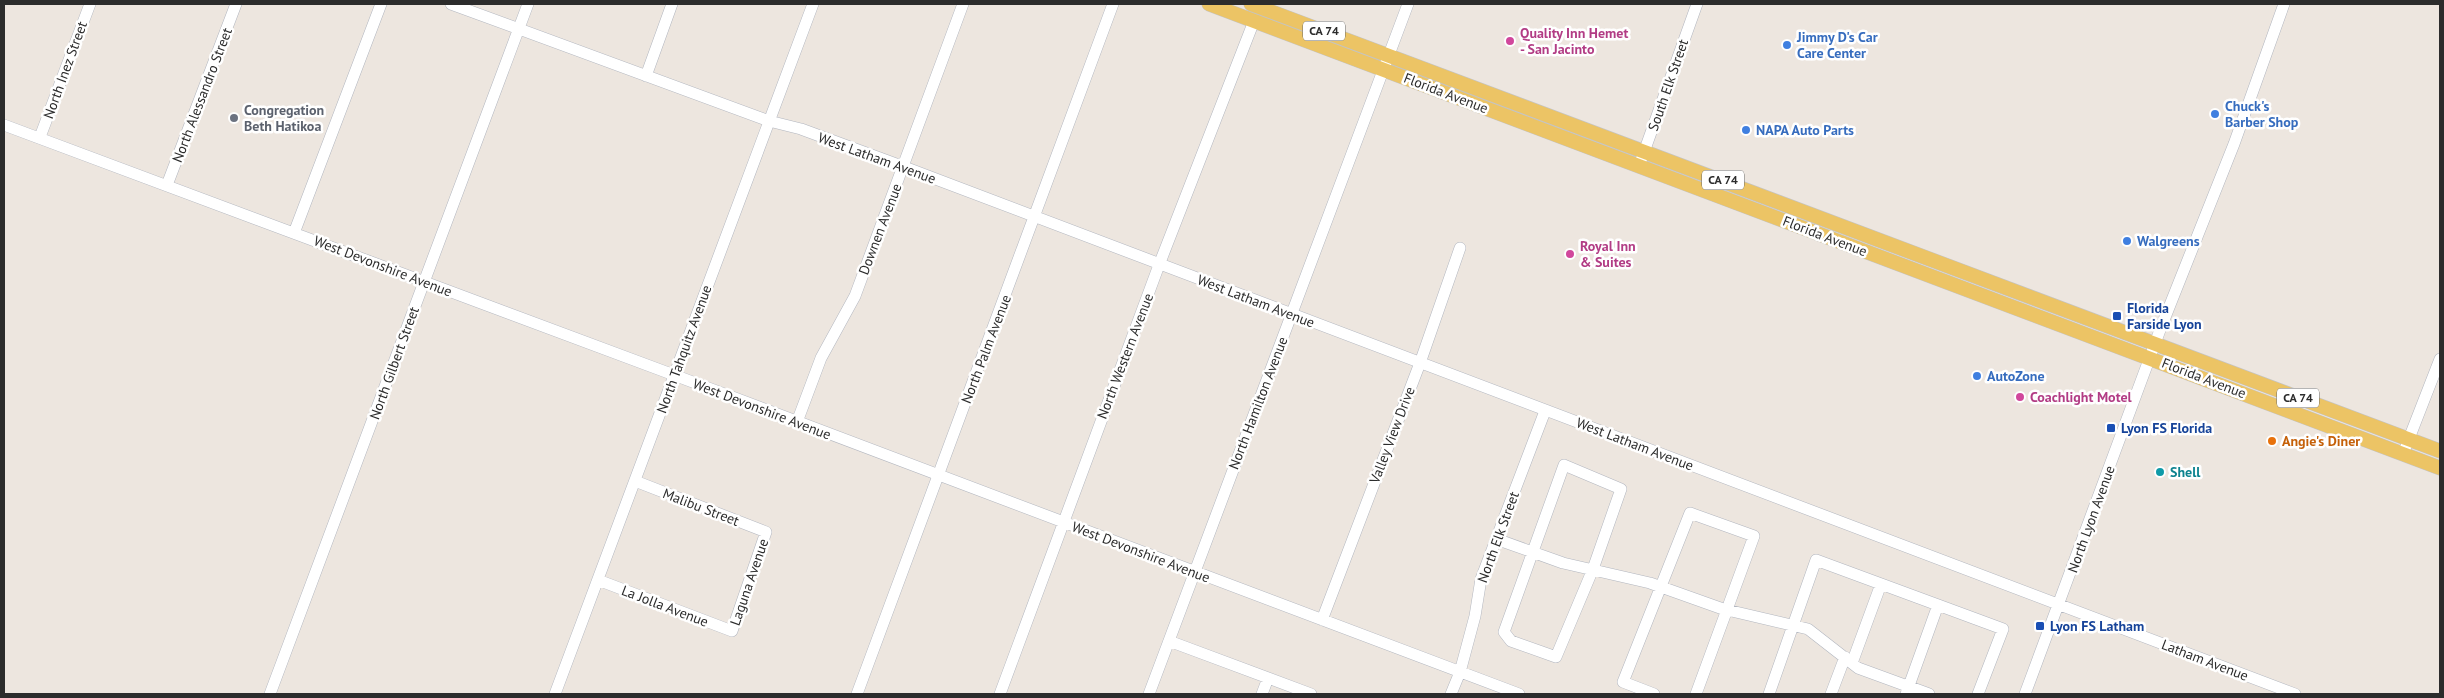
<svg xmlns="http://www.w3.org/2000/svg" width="2444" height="698" font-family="'PT Sans',sans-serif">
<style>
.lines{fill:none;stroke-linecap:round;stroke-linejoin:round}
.minor-casing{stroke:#b2b6bf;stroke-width:12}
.major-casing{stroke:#c4c4c4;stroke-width:15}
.minor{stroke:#fff;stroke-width:11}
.major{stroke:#ecc465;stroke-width:14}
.hotel-dot{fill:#d1479c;stroke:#fff;stroke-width:2}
.shop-dot{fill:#3f7fe0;stroke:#fff;stroke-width:2}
.worship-dot{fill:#6b7280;stroke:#fff;stroke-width:2}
.transit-dot{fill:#1a4fb4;stroke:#fff;stroke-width:2}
.food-dot{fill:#e8710a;stroke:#fff;stroke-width:2}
.culture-dot{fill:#0f9aa8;stroke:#fff;stroke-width:2}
.labels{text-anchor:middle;stroke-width:5;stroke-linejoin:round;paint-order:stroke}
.shield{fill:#fff;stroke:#6b6b6b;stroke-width:1}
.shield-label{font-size:12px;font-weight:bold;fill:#2c2c2c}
.hotel-label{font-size:14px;font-weight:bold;fill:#b23c85;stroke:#fff;text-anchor:start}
.shop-label{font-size:14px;font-weight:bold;fill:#366cbe;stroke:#fff;text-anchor:start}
.street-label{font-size:14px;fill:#2c2c2c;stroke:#fff}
.worship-label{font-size:14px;font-weight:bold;fill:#5b616d;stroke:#fff;text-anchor:start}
.transit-label{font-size:14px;font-weight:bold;fill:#164399;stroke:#fff;text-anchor:start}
.food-label{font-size:14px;font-weight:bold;fill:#c56008;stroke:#fff;text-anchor:start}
.culture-label{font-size:14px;font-weight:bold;fill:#0d838f;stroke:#fff;text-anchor:start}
</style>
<rect width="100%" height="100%" fill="#ede6df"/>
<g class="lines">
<defs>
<path id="minor" d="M451 4 769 121 801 129 904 167 2295 694
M646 76 672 4
M4 125 674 375 1519 694
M40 137 90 4
M1639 166 1697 4
M167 185 236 4
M294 233 381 4
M797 422 821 358 855 296 963 4
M2403 454 2440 359
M1564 465 1621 489 1593 569 1556 657 1511 641 1504 632Z
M1496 539 1563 563 1650 583 1723 609 1808 629 1858 668 1929 694
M598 580 732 631 766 532 635 481
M1322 620 1420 363 1460 248
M1169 641 1311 694
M1852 663 1881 584
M270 694 528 4
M555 694 813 4
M857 694 1113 4
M1000 694 1159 265 1254 21
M1149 694 1408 4
M1262 694 1268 678
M1451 694 1460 672 1475 616 1481 579 1545 411
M1654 694 1623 682 1690 513 1754 536 1696 694
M1769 694 1816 560 1938 605
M1831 694 1845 657
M1906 694 1938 605 2003 629 1978 694
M2025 694 2160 330 2234 144 2284 4"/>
<path id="major" d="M1209 4 2440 468
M1251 4 2440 451"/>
</defs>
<!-- minor casing -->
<use href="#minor" class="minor-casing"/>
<!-- major casing -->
<use href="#major" class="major-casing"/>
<!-- minor -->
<use href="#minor" class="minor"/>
<!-- major -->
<use href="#major" class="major"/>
</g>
<!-- markers -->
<g class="hotel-dot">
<circle cx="1510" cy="41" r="5"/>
<circle cx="1570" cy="254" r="5"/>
<circle cx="2020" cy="397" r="5"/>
</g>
<g class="shop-dot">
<circle cx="1787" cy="45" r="5"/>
<circle cx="2215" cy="114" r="5"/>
<circle cx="1746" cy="130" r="5"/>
<circle cx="2127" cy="241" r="5"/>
<circle cx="1977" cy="376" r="5"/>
</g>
<circle class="worship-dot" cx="234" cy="118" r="5"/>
<g class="transit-dot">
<rect x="2112" y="311" width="10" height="10" rx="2.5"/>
<rect x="2106" y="423" width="10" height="10" rx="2.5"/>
<rect x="2035" y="621" width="10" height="10" rx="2.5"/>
</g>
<circle class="food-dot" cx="2272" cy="441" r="5"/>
<circle class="culture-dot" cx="2160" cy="472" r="5"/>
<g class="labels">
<!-- shield labels -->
<g class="shield">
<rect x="1303" y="21.5" width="42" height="19" rx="4"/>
<rect x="1702" y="170.5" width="42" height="19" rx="4"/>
<rect x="2277" y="388.5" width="42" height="19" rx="4"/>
</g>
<g class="shield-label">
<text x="1324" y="35">CA 74</text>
<text x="1723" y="184">CA 74</text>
<text x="2298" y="402">CA 74</text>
</g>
<!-- hotel labels -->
<g class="hotel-label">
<text x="1520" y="38">Quality Inn Hemet<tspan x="1520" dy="16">- San Jacinto</tspan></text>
<text x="1580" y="251">Royal Inn<tspan x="1580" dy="16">&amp; Suites</tspan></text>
<text x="2030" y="402">Coachlight Motel</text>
</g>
<!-- shop labels -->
<g class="shop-label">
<text x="1797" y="42">Jimmy D's Car<tspan x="1797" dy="16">Care Center</tspan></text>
<text x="2225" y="111">Chuck's<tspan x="2225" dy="16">Barber Shop</tspan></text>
<text x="1756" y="135">NAPA Auto Parts</text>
<text x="2137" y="246">Walgreens</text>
<text x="1987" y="381">AutoZone</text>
</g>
<!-- street labels -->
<g class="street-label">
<text transform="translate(65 70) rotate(-70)" y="5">North Inez Street</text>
<text transform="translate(1668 85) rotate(-71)" y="5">South Elk Street</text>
<text transform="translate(1446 93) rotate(21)" y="5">Florida Avenue</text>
<text transform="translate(202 95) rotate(-69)" y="5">North Alessandro Street</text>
<text transform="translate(877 158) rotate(20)" y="5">West Latham Avenue</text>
<text transform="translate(880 229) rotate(-69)" y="5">Downen Avenue</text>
<text transform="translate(1825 236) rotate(21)" y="5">Florida Avenue</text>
<text transform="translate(383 266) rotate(21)" y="5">West Devonshire Avenue</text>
<text transform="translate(1256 301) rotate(21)" y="5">West Latham Avenue</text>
<text transform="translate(684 349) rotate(-70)" y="5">North Tahquitz Avenue</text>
<text transform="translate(986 349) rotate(-69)" y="5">North Palm Avenue</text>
<text transform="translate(1125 356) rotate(-69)" y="5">North Western Avenue</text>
<text transform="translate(394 363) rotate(-70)" y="5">North Gilbert Street</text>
<text transform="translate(2204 378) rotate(21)" y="5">Florida Avenue</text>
<text transform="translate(1258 403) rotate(-69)" y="5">North Hamilton Avenue</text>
<text transform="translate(762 409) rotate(21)" y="5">West Devonshire Avenue</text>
<text transform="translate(1392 435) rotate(-69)" y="5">Valley View Drive</text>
<text transform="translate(1635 444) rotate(21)" y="5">West Latham Avenue</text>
<text transform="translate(701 507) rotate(21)" y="5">Malibu Street</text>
<text transform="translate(2091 519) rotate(-70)" y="5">North Lyon Avenue</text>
<text transform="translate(1498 537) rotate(-70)" y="5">North Elk Street</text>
<text transform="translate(1141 552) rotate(21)" y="5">West Devonshire Avenue</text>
<text transform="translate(749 582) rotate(-71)" y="5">Laguna Avenue</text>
<text transform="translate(665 606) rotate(21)" y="5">La Jolla Avenue</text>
<text transform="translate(2205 660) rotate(21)" y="5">Latham Avenue</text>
</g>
<!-- worship labels -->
<g class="worship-label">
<text x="244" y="115">Congregation<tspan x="244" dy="16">Beth Hatikoa</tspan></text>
</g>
<!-- transit labels -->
<g class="transit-label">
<text x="2127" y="313">Florida<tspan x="2127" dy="16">Farside Lyon</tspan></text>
<text x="2121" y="433">Lyon FS Florida</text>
<text x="2050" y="631">Lyon FS Latham</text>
</g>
<!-- food labels -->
<g class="food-label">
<text x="2282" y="446">Angie's Diner</text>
</g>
<!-- culture labels -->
<g class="culture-label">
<text x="2170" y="477">Shell</text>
</g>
</g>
<!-- border -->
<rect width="2444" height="698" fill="none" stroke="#2c2c2c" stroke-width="10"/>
</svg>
